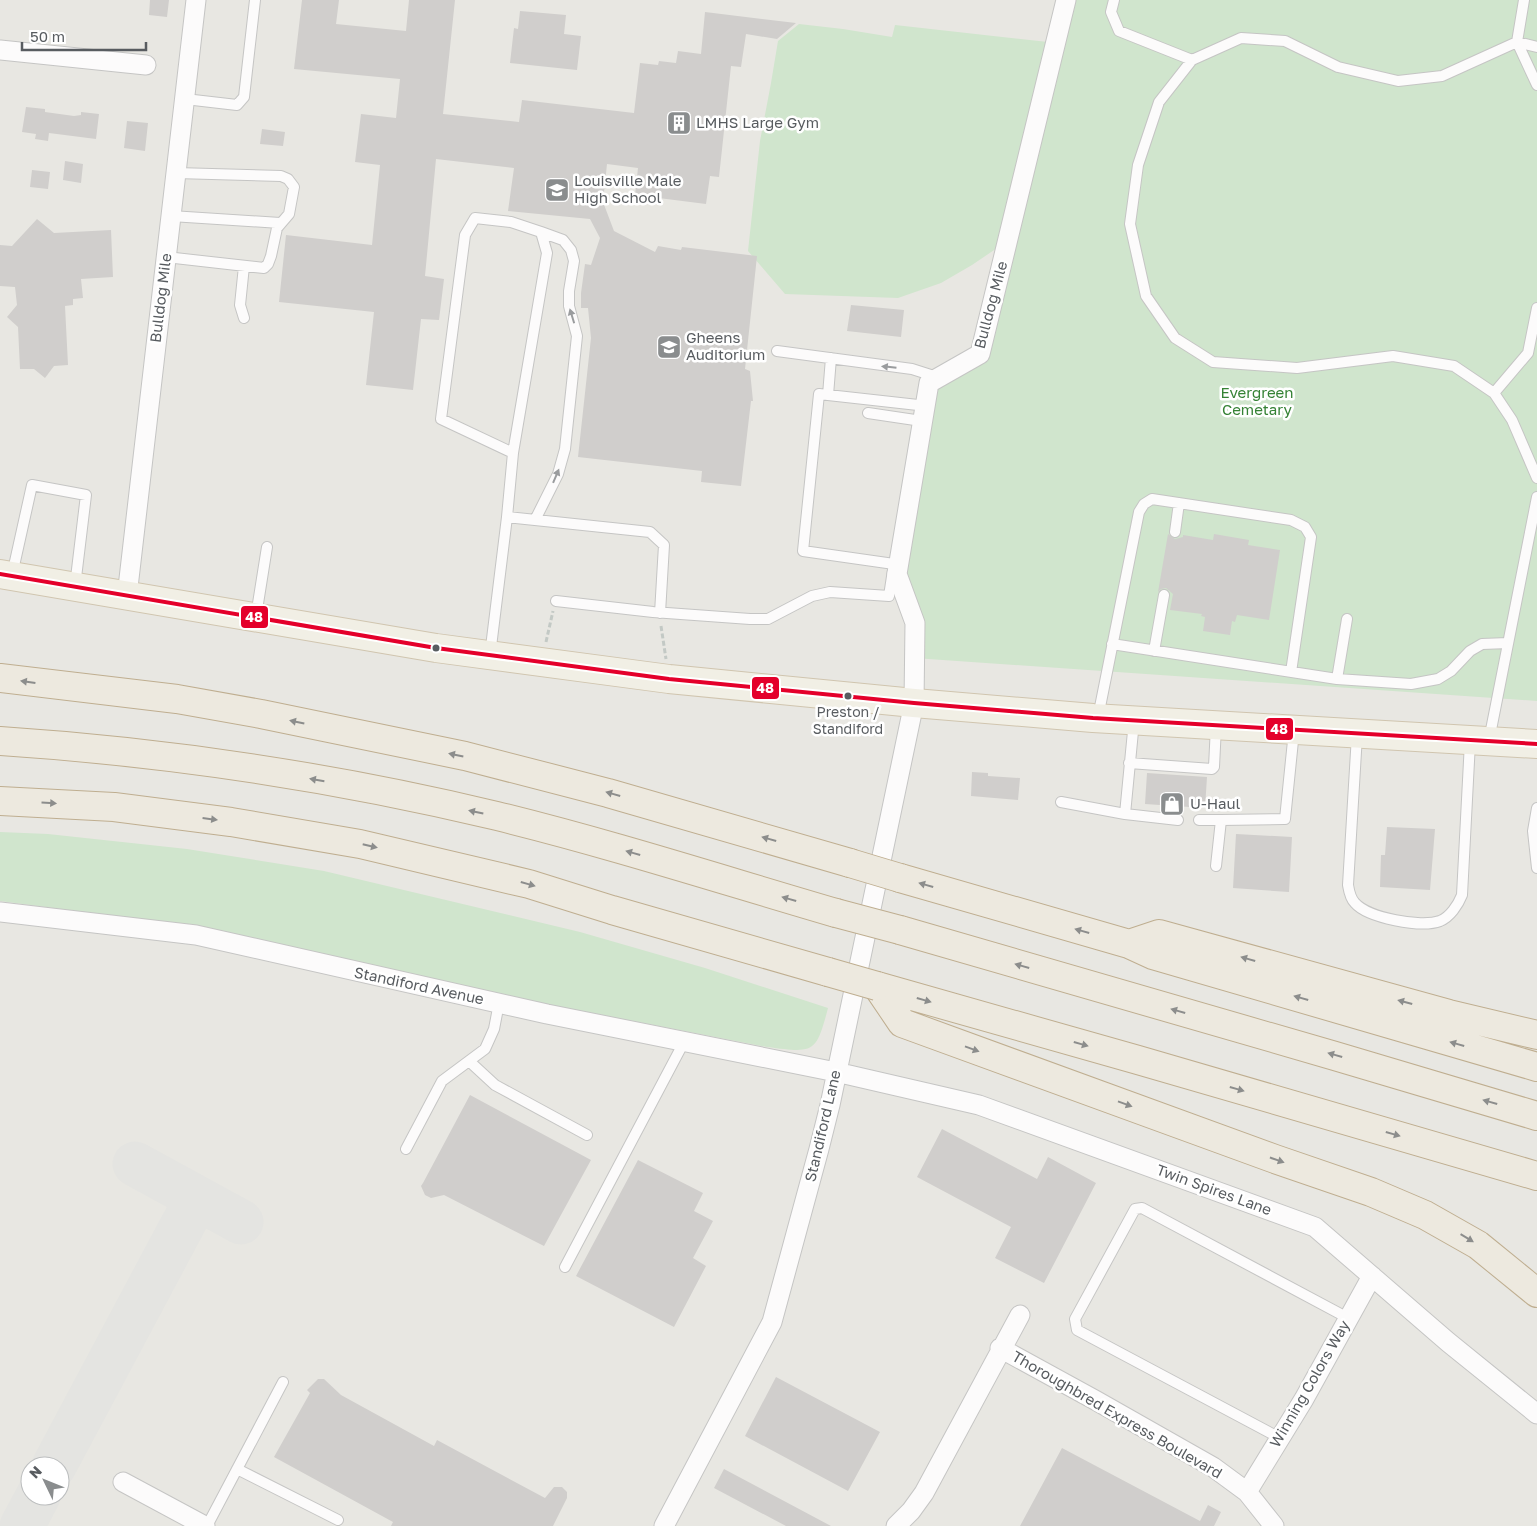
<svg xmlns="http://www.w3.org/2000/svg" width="1537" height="1526" font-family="'Golos Text',sans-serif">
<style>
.green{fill:#d0e5cd}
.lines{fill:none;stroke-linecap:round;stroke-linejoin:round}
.taxiway{stroke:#e4e4e1;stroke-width:45}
.building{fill:#d0cecc}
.service-casing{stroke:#c5c5c4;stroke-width:12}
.minor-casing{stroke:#c5c5c4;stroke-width:21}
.primary-casing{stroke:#d0c5af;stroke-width:30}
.motorway-casing{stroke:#bfae90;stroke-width:30}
.path{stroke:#c3c9c5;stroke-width:3;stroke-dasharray:5 2.5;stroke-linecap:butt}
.service{stroke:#fcfbfb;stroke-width:10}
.minor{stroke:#fcfbfb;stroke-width:19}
.primary{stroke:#f1efe5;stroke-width:28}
.motorway{stroke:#ede9df;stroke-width:28}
.motorway-bridge-casing{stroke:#bfae90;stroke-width:30;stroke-linecap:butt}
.motorway-bridge{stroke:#ede9df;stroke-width:28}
.bus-1-casing{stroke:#fff;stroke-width:8}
.bus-1{stroke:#e4002b;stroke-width:4}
.oneway{fill:#9a9c9e}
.oneway2{fill:#8c8d8c}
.bus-dot{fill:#585c60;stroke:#fff;stroke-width:2}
.labels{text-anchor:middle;stroke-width:5;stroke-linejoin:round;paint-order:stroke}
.bus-label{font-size:14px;fill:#585c60;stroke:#fff}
.poi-label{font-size:15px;fill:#585c60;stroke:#fff;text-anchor:start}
.street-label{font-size:15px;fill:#585c60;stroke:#fff}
.park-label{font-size:15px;fill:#358235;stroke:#fff}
.line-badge{stroke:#fff;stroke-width:2}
.badge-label{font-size:14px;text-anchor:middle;font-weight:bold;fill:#fff}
</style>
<rect width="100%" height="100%" fill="#e8e7e2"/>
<!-- green -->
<path class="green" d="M1066 0H1537V701L914 658 897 574 929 383 980 354Z
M799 24 843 29 892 37 895 25 1048 42 1003 244 972 265 941 283 898 298 785 294 748 251 760 141 771 83 778 41Z
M0 832 48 834 187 849 324 871 580 932 705 968 828 1008C816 1054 814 1053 767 1047L556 1006 297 949 160 922 0 901Z"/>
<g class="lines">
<!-- taxiway -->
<path class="taxiway" d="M135 1164 241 1222
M54 1466 197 1198
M22 1526 38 1496"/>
</g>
<!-- building -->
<path class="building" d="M150 0H169L167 17 149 15Z
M302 0H339L336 24 406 31 409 0H455L443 114 519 122 522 100 634 113 640 63 658 65 659 61 676 63 678 51 701 54 705 12 796 23 777 39 746 34 741 67 731 66 719 177 710 176 706 204 635 195 638 168 607 164 603 202 614 231 655 252 658 246 681 250 682 247 757 256 745 369 750 371 753 401H751L741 486 701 482 702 471 578 457 591 338 588 308H581V293L585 264 591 265 600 238 590 219 508 211 514 168 436 159 425 276 444 279 439 320 421 319 413 390 366 385 374 312 279 302 286 235 372 245 380 165 355 162 361 114 396 118 400 79 294 69Z
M520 11 566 15 564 34 581 36 577 70 510 63 514 28 518 29Z
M26 107 45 109V112L74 116 81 115V112L99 114 96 139 49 133 48 141 35 139 36 134 22 132Z
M127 121 148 123 145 151 124 148Z
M262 129 285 132 283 146 260 144Z
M65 161 83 164 81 183 63 180Z
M32 170 50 172 48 189 30 187Z
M37 219 54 233 111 230 113 277 81 279 83 298 73 299V305L65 306 68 365 54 366 45 378 34 369H20L18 327 7 317 17 305 15 287 0 286V245L12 246Z
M851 305 904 310 901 337 847 331Z
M1168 534 1175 539 1183 537V535L1213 540 1214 534 1249 540 1248 545 1280 550 1269 620 1237 615 1235 622 1232 621 1230 635 1203 631 1205 617 1201 616 1202 614 1170 610 1173 594 1166 588 1161 589 1158 592Z
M972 772 988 773V776L1020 778 1018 800 971 796Z
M1147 773 1207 777 1205 808 1145 804Z
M1387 827 1435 829 1430 890 1380 887 1381 855H1385Z
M1236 834 1292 837 1289 892 1233 888Z
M470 1095 591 1160 544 1246 444 1195 431 1198 425 1195 421 1186 423 1183Z
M942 1129 1037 1179 1048 1157 1096 1183 1044 1283 995 1258 1011 1227 917 1177Z
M638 1160 703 1193 694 1211 713 1221 693 1258 706 1266 674 1327 576 1276Z
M776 1377 880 1432 848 1491 745 1436Z
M318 1379H324L341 1395 434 1446 437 1440 545 1498 554 1487H562L567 1492V1498L553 1526H391L393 1522 274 1457 310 1393 307 1390Z
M1062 1448 1200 1521 1208 1505 1221 1512 1214 1526H1020Z
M724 1469 831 1526H786L714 1488Z"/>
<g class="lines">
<defs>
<path id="service" d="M1114 0 1111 12 1119 31 1192 60
M1524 0 1517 42 1537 85
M1537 47 1517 42 1442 76 1398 81 1338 67 1285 41 1241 38 1192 60 1159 102 1138 165 1130 224 1146 296 1175 338 1213 362 1297 368 1393 356 1454 366 1494 393 1512 420 1537 478
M185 99 237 105 244 97 255 0
M171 216 280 223
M166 257 264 268 268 264 271 256 277 228 289 214 294 187 288 179 281 176 176 173
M244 266 240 305 244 318
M777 351 912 369 937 377
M1494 393 1528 353 1537 308
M828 395 831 358
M868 413 915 420
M507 517 513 453 441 419 465 235 475 218 511 222 541 232 547 253 513 453
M535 520 558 474 565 449 577 336 569 306V291L574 261 571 250 563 240 541 232
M1175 532 1179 503
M894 564 803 551 819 394 918 405
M12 575 32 485 86 495 75 586
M556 601 653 612 750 619H768L812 596 830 592 889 596 893 570
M256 616 267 547
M1112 644 1337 679 1411 684 1438 679 1451 671 1470 651 1482 644 1508 643
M1154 651 1164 595
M490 655 507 517 650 532 664 545 660 613
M1337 679 1347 619
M1098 717 1139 512 1144 504 1152 499 1291 520 1305 527 1311 537 1291 672
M1134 721 1125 814 1178 820
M1357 735 1348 885C1349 891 1350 898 1355 903 1368 918 1421 928 1440 921 1450 917 1458 905 1462 895L1470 742
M1489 740 1537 497
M1129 763 1212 769 1214 767 1216 726
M1061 802 1125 814
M1537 808 1533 831 1537 868
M1199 820H1221
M1216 866 1221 820 1285 819 1294 731
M469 1061 495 1085 587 1135
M406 1149 442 1081 485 1049 494 1029 499 1003
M565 1267 684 1042
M1280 1438 1077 1330 1075 1319 1135 1209 1142 1208 1348 1318
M237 1469 338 1520
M207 1526 283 1382"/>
<path id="minor" d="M0 50 146 65
M127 596 196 0
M0 912 196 935 547 1014 836 1072 979 1105 1315 1227 1448 1342 1537 1414
M1000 1348 1095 1400 1213 1467 1247 1492 1274 1526
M123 1482 205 1526
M1247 1492 1304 1399 1372 1276
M664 1526 772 1322 819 1149 830 1105 914 703 915 623 897 574 929 383 980 354 1066 0
M896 1526 911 1511 924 1493 1020 1315"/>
<path id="primary" d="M0 574 436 648 669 679 914 703 1093 718 1537 744"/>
<path id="motorway" d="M0 678 177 699 261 714 465 756 608 793 850 863
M0 741C167 752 334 777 497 816 611 844 723 880 836 913
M0 801 114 807 231 822 360 844 529 884 612 910 828 972
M900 878 1129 944 1153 955 1537 1067
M900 930 1335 1056 1537 1116
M1129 944 1159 934 1449 1014 1537 1035
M877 986 902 1023 1275 1159 1371 1192 1425 1215 1478 1245 1537 1293
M877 986 1138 1060 1537 1176"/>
</defs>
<!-- service casing -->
<use href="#service" class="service-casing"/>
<!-- minor casing -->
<use href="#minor" class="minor-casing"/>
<!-- primary casing -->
<use href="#primary" class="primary-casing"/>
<!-- motorway casing -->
<use href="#motorway" class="motorway-casing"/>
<!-- path -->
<path class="path" d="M661 626 666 659
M546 642 553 611"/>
<!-- service -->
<use href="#service" class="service"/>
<!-- minor -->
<use href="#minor" class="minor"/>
<!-- primary -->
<use href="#primary" class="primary"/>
<!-- motorway -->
<use href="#motorway" class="motorway"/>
<defs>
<path id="motorway-bridge" d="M850 863 900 878
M836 913 900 930
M828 972 877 986"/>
</defs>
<!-- motorway-bridge casing -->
<use href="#motorway-bridge" class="motorway-bridge-casing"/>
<!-- motorway-bridge -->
<use href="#motorway-bridge" class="motorway-bridge"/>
<defs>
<path id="bus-1" d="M0 574 436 648 669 679 914 703 1093 718 1537 744"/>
</defs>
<!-- bus-1 casing -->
<use href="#bus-1" class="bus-1-casing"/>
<!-- bus-1 -->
<use href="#bus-1" class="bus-1"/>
</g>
<!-- one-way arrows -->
<defs><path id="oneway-solid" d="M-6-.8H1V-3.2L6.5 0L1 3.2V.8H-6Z" transform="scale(1.25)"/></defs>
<g class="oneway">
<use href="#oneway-solid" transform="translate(572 316) rotate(-107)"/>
<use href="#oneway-solid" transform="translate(889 367) rotate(-174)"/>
<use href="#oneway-solid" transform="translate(556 476) rotate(-67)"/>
</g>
<g class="oneway2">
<use href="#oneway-solid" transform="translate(28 682) rotate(-172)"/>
<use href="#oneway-solid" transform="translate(297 722) rotate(-168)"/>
<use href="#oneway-solid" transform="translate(456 755) rotate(-168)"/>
<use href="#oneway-solid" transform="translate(317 780) rotate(-170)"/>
<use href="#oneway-solid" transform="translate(613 794) rotate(-164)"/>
<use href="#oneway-solid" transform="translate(49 803) rotate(3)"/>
<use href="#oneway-solid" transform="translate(476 812) rotate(-168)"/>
<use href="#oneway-solid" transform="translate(210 819) rotate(7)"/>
<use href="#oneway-solid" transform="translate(769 839) rotate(-164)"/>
<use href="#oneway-solid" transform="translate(370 846) rotate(13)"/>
<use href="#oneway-solid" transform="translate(633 853) rotate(-164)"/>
<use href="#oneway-solid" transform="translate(528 884) rotate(16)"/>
<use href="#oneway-solid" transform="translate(926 885) rotate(-164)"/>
<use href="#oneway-solid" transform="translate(789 899) rotate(-164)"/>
<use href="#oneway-solid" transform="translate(1082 931) rotate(-164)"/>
<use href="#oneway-solid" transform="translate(1248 959) rotate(-164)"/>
<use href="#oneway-solid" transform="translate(1022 966) rotate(-164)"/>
<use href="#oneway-solid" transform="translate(1301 998) rotate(-164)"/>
<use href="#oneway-solid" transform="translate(924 1000) rotate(16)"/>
<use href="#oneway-solid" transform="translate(1405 1002) rotate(-165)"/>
<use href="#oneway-solid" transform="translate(1178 1011) rotate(-164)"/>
<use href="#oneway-solid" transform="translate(1081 1044) rotate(16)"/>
<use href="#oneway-solid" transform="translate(1457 1044) rotate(-164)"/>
<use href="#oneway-solid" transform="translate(972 1049) rotate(20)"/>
<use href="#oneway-solid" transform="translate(1335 1055) rotate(-164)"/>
<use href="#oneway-solid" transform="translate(1237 1089) rotate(16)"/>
<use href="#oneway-solid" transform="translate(1490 1102) rotate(-164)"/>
<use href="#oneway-solid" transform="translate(1125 1104) rotate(20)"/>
<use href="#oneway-solid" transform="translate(1393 1134) rotate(16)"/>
<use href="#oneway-solid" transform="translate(1277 1160) rotate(19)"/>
<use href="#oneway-solid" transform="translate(1467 1238) rotate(31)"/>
</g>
<!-- icons -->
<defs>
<symbol id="building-square" viewBox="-11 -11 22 22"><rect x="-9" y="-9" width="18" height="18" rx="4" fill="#8a8d8e" stroke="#fff"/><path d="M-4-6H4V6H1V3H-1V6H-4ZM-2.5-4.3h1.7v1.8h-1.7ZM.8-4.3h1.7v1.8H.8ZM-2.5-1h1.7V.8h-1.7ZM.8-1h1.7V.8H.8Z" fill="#fff"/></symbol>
<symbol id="school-square" viewBox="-11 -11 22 22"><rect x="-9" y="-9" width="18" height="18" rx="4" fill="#8a8d8e" stroke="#fff"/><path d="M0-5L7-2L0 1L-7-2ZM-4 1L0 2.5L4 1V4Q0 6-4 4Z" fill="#fff"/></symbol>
<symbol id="shop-square" viewBox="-11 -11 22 22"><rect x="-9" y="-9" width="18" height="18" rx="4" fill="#8a8d8e" stroke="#fff"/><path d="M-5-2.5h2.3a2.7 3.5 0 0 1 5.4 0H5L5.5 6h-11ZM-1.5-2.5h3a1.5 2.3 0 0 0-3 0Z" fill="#fff"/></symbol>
</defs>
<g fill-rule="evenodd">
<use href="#building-square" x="665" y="109" width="28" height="28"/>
<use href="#school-square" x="543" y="176" width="28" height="28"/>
<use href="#school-square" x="655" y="333" width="28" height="28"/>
<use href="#shop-square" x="1158" y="790" width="28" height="28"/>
</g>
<!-- markers -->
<g class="bus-dot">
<circle cx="436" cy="648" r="4.5"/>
<circle cx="848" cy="696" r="4.5"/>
</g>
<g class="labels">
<!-- bus labels -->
<g class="bus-label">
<text x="848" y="717">Preston /<tspan x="848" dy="17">Standiford</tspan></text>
</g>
<!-- poi labels -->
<g class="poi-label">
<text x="696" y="128">LMHS Large Gym</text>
<text x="574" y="186">Louisville Male<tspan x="574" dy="17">High School</tspan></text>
<text x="686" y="343">Gheens<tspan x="686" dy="17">Auditorium</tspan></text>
<text x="1190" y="809">U-Haul</text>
</g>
<!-- street labels -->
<g class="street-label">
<text transform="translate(161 298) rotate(-83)" y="5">Bulldog Mile</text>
<text transform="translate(991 305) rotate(-75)" y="5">Bulldog Mile</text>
<text transform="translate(419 986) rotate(12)" y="5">Standiford Avenue</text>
<text transform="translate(823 1126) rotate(-77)" y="5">Standiford Lane</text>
<text transform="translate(1214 1190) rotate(20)" y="5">Twin Spires Lane</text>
<text transform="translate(1310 1384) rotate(-60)" y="5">Winning Colors Way</text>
<text transform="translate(1117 1415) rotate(30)" y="5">Thoroughbred Express Boulevard</text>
</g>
<!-- park labels -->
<g class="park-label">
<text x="1257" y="398">Evergreen<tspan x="1257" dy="17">Cemetary</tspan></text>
</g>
</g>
<g class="line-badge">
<rect x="240" y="605" width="29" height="24" rx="5" fill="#e4002b"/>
<rect x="751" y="676" width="29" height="24" rx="5" fill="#e4002b"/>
<rect x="1265" y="717" width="29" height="24" rx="5" fill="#e4002b"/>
</g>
<g class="badge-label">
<text x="254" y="622">48</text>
<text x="765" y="693">48</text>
<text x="1279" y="734">48</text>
</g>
<!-- north arrow -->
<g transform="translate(45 1481) rotate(313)"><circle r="24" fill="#ffffff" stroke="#bcbebf"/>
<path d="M0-4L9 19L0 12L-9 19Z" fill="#8a8d8e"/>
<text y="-8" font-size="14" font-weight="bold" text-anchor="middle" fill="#585c60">N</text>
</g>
<!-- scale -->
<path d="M22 42v8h124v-8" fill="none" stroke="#585c60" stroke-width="2.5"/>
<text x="30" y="42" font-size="15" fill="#585c60" stroke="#ffffff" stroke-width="4" paint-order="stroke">50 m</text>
</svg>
